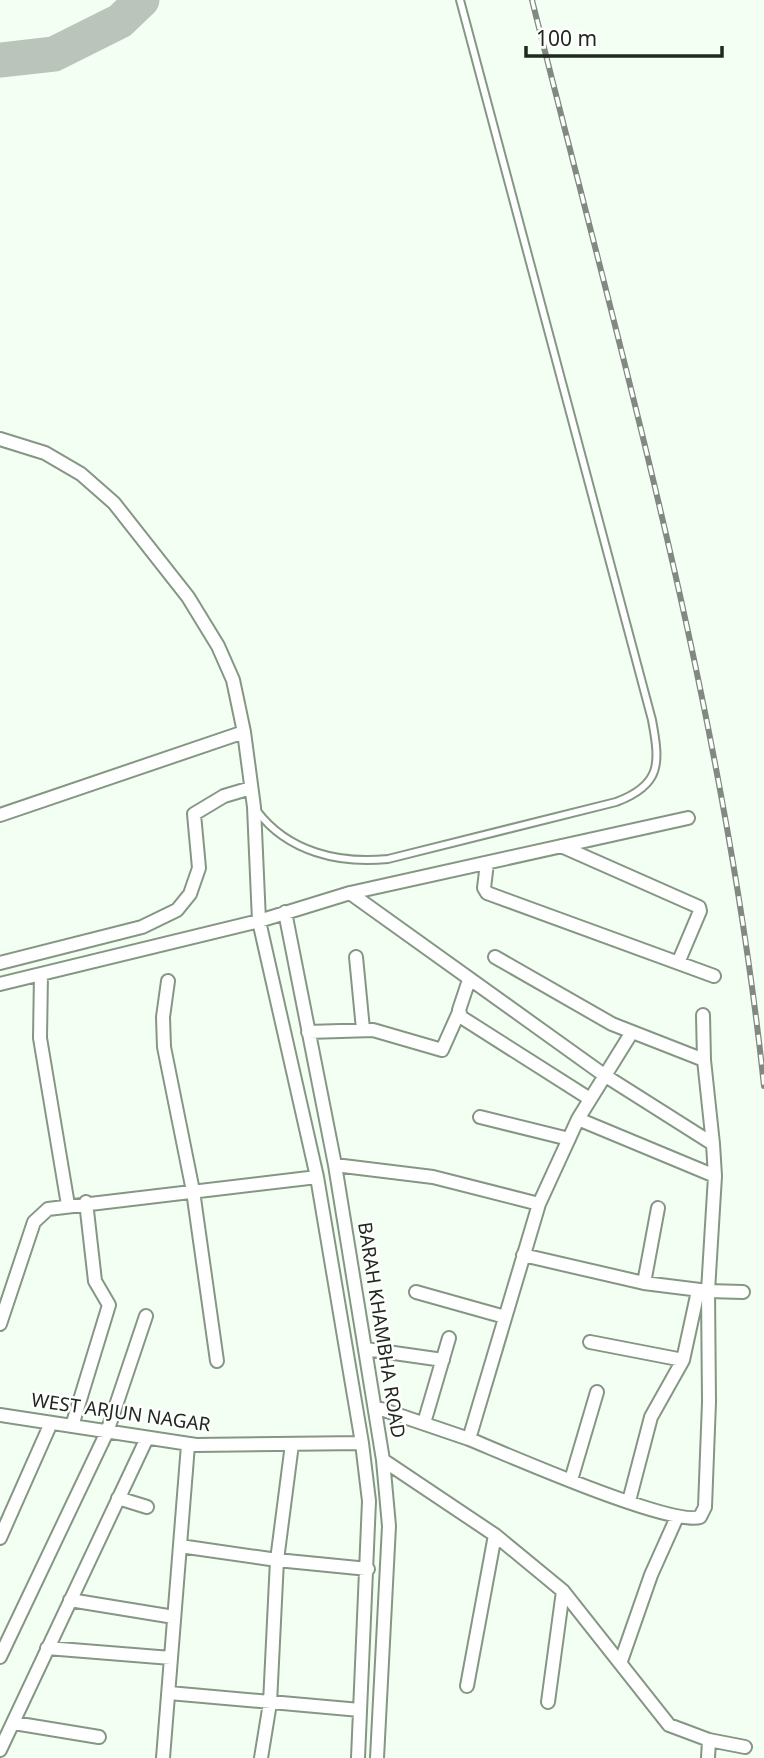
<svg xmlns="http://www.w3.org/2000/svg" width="764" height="1758" font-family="'Noto Sans',sans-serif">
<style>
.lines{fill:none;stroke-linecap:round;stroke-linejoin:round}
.taxiway{stroke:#bac4ba;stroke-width:35}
.service-casing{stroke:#859784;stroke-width:10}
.minor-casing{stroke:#859784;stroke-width:16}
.service{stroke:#fff;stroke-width:6}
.minor{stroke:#fff;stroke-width:12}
.rail-casing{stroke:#808a80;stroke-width:6}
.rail{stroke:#fff;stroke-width:3.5;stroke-dasharray:10;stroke-linecap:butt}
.labels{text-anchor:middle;stroke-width:5;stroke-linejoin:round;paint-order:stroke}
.street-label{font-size:19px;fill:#212820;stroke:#fff}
</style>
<rect width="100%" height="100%" fill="#f3fff3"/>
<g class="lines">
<!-- taxiway -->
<path class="taxiway" d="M0 60 54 54 120 21 142 0"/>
<defs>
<path id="service" d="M257 811C288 852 339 864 388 859L616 802C662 785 660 763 652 720L460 0"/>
<path id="minor" d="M0 439 45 453 81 474 114 503 188 597 218 646 233 680 244 732 254 807 259 921 317 1177 362 1443 369 1501 358 1758
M0 815 244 732
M561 846 699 907 700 911 678 963
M487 863 484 888 487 893 714 976
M350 893 604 1075 713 1144 704 1060 612 1024 495 957
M285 912 335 1165 383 1460 389 1526 377 1758
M356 957 363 1029
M0 963 142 927 177 910 190 894 199 868 194 814 224 796 251 788
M41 974 40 1038 68 1205
M469 980 459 1010 461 1017 590 1099
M168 981 163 1017 164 1047 193 1191 217 1361
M0 984 259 921 350 893 688 818
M703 1015 704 1060
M308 1032 373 1030 442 1050 459 1012
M480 1117 569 1139
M578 1119 632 1032
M335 1165 433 1177 539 1204
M523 1255 644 1283 708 1291 715 1176 713 1144
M644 1283 658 1208
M416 1292 505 1317
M0 1324 34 1222 48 1209 317 1177
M590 1342 683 1360
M366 1349 443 1360
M375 1407 469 1439 539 1204 578 1119 715 1176
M0 1415 196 1445 362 1443
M424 1423 449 1338
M72 1426 109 1305 95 1281 86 1202
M469 1439C506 1454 671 1527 700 1517L705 1507 709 1402 708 1291 743 1292
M383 1460 495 1535 563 1591 669 1725 709 1740 745 1747
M571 1480 597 1392
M118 1498 147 1507
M629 1501 651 1417 683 1360 698 1291
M0 1538 51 1423
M180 1546 277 1560 368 1569
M70 1600 174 1617
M47 1648 171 1658
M0 1657 107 1432 146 1316
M621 1661 651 1575 677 1517
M467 1686 495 1535
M169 1693 360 1710
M548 1702 563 1591
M14 1723 99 1737
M0 1750 147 1438
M163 1758 188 1445
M261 1758 270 1703 277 1560 292 1444
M708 1758 709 1740"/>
</defs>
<!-- service casing -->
<use href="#service" class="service-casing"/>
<!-- minor casing -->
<use href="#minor" class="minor-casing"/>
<!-- service -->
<use href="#service" class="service"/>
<!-- minor -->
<use href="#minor" class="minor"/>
<defs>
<path id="rail" d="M532 0C622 359 725 716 764 1086"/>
</defs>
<!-- rail casing -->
<use href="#rail" class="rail-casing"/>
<!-- rail -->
<use href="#rail" class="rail"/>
</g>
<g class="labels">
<!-- street labels -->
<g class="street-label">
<text transform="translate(382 1330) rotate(81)" y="7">BARAH KHAMBHA ROAD</text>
<text transform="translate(121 1412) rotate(8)" y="7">WEST ARJUN NAGAR</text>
</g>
</g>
<!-- scale -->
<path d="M526 46v10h196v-10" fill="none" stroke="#212820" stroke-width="3.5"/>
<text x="536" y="46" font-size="21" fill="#212820" stroke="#ffffff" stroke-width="5" paint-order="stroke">100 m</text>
</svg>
